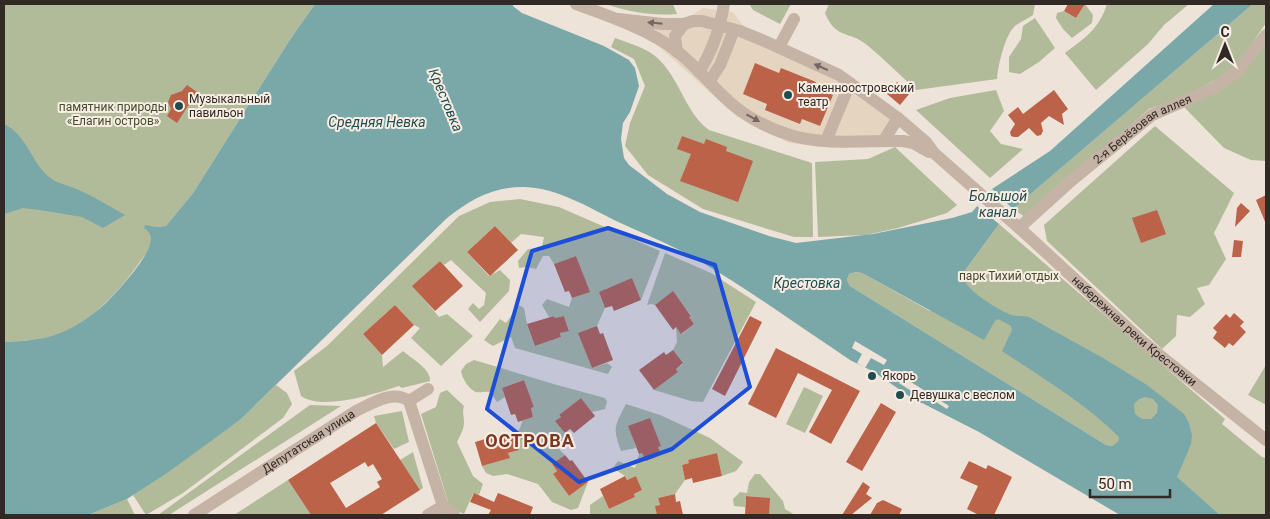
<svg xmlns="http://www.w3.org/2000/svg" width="1270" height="519" font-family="Roboto,sans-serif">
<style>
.green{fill:#b1bb9a}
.plaza{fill:#e5d4c0}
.water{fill:#7aa8a8;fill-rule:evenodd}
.pier{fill:#eee3d8}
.building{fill:#bb6249;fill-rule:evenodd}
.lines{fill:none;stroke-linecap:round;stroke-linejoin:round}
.minor{stroke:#c5b3a5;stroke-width:12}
.oneway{fill:#74675f}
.marked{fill:#1d4ed8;fill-opacity:0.2;stroke:#1d4ed8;stroke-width:4;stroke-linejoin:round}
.poi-dot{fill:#1f4d4f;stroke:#f7ede3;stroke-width:2}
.labels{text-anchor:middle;stroke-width:4;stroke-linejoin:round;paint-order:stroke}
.poi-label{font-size:12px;fill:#312926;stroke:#f7ede3;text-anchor:start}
.park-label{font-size:12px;fill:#424d2c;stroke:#f7ede3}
.street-label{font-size:12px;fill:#312926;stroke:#f7ede3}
.water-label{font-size:14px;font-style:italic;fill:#1f4d4f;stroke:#f7ede3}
.district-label{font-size:18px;font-weight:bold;letter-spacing:1px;fill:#793826;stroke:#f7ede3}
</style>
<rect width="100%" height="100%" fill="#eee3d8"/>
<!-- green -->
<path class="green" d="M4 4H315L291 38 193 193 166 226 156 227 145 226C148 231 152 236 151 243 150 250 144 257 139 263 120 290 95 318 64 332 45 340 24 341 4 342Z
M605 4H673L677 14C651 16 630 12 605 4Z
M749 4H791L780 24 753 10Z
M829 4H1035L1033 15C1027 19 1020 22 1015 26 1005 35 998 65 997 79L916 90C900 75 884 59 867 45 849 30 836 40 825 13Z
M1085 4 1093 15 1092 23 1072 38 1063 29 1056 18 1057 13 1064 11 1076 18Z
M1107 4H1189L1164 25 1148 44 1096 90 1065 53C1085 38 1099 29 1107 4Z
M1253 4H1266V23L1234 70 1182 98 1149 109 1025 217 1013 209Z
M1035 18 1055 48 1039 62 1020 74 1009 72V57L1021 39 1023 26Z
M615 38C626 42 640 46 651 53 679 72 683 111 709 130L812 163 813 237H794L703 209 648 175 625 146 630 123 645 86 634 59 611 47Z
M1266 43V161L1251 160 1224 148 1184 107Z
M996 90 1004 111 990 131 1001 144 1023 149 990 178 916 110 950 98Z
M1155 126 1234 193 1214 233 1226 259 1209 285 1197 288 1205 304 1190 317 1177 315 1176 336 1162 349 1047 241 1044 225Z
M895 147 957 205 947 213 898 228 866 235 818 237 815 162 868 159Z
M520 199 559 207 660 251 641 300 632 279 606 289V292L600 295 605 308 597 326 582 342 592 368 607 363 612 367 608 374 515 348 511 337 493 346 484 340 500 319 506 323 519 305 524 308 527 324 535 346 561 337 560 333 569 330 564 316 555 318 554 316 549 317 542 305 547 299 569 307 572 298 587 292 586 283 576 256 554 264 549 256H543L536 269 527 267 519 268 518 261 528 249 541 251 544 237 521 234 511 243 495 226 467 252 489 276 500 270 510 280 509 291 480 322 468 309 473 303 479 309 484 305 486 293 451 260 444 265 440 261 413 286 439 317 447 314 473 336 441 366 411 338 420 328 414 325 395 305 363 334 382 355 383 367 403 351C412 359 431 369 430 381L402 388 399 386C375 394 322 411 301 396L294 371 327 346 459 216 490 202Z
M999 224 1225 419 1222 424 1262 457 1266 458V515H1220L1176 477 1116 444 1112 446 1106 445 850 286 847 280 849 274 856 272 862 273 930 311 964 275 966 269Z
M665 253 711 273 756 302 703 402 691 401 654 390 678 372 676 369 683 364 673 350 677 342 676 327 682 334 694 324 689 317 691 315 673 292 655 305 651 304 647 305Z
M474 360 557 385 605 398 607 402 605 409 592 412 581 398 559 415 561 417 556 421 565 433 564 443H559L558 448 565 455 552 464 557 471 553 474 569 496 588 482 578 508 571 510 552 502 538 484 507 474 493 476 486 473 482 466 509 458 508 453 518 450 514 434 519 430 523 420 533 417 531 408 534 407 524 380 502 388 505 397 497 402 490 392C486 391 480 393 476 392 469 390 462 378 461 371L466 364Z
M1266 365V405L1248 395Z
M276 385 287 393 292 404 283 418 183 493 146 515 133 495 240 420Z
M804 387 823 396 805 433 786 424Z
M447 390 464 406C462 412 464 416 464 422 464 430 460 435 457 442L473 476 483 484 479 495 473 494 464 514 450 508 421 414 436 407 440 393Z
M626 404 660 415 710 438 743 462 736 471 722 476 717 453 688 460 689 463 682 465 685 480 675 494 658 498 660 505 656 506 657 515H590V505L603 496 609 509 635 497 634 494 642 490 636 476 627 480 625 476 613 468 618 461 635 468 639 454 642 453 646 460 661 455 629 426 636 448 621 451C612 427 615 426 626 404Z
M310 405 341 406 169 515H158Z
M402 411 409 442 394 449 376 423 374 416Z
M413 452 423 488 420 490 400 460Z
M755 474H760L783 501 785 509 795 515H769V498L746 496 745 507 734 506 733 499 740 492 747 493 749 482Z
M288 480 311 515H234Z
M127 499 135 515H88Z"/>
<!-- plaza -->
<path class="plaza" d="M703 8 733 12 741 23 751 32 842 71 903 119 881 146 833 148 789 143 736 116 656 44 642 19 677 20 692 15Z"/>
<!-- water -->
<path class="water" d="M315 4H512L514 7 522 13 604 46 629 60 635 68 639 86 630 112 623 123 621 139 624 158 629 165 667 194 700 212 769 236 796 243 873 234 952 218 972 212 992 189 1050 151 1214 4H1253L1013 209 999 224 966 269C965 273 963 276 965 281 969 292 999 310 1009 314 1015 317 1022 315 1029 317L1103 358 1147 385 1184 414 1189 423 1192 435 1191 444 1177 477 1220 515H1120L979 432 922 403H919L874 372 850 360C802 328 755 294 705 264 677 247 646 235 616 221 588 207 557 188 525 187 494 186 469 200 446 219L240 420 167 473 127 499 88 515H4V342C24 341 45 340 65 331 80 324 94 314 106 303 117 292 147 259 150 244 152 237 150 232 144 228L145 225 156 227 166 226 193 193 291 38ZM856 272 862 273 984 340 995 321 998 319 1011 326 1012 330 1002 351C1042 378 1085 403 1119 437L1118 442 1112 446 1106 445 850 286 847 280 849 274ZM1145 397 1153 399 1158 405 1157 413 1151 419H1142L1135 414 1134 404 1139 399Z
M4 124C27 135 31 162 49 177 59 185 70 185 81 191 96 198 111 207 125 215L103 228 82 217 40 210 23 208 4 214Z"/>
<!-- pier -->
<path class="pier" d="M992 189 1013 209 999 224 977 206Z
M855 341 887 360 884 365 871 358 865 368 857 363 862 354 852 348Z
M903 377 949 406 947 409 927 396 925 399 922 398 919 403 913 400 916 394 899 383Z"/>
<!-- building -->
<path class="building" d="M1068 4H1085L1076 18 1064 11Z
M755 63 779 73 781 68 816 82 814 87 833 95 820 126 802 119 800 124 765 110 767 104 743 94Z
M897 82 910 93 900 105 887 94Z
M187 85 197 92 177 123 167 116 171 109 168 102 171 95 182 91Z
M1054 90 1068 109 1062 114 1064 125 1049 116 1041 123 1043 131 1041 135 1037 136 1029 128 1018 137H1014L1011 136 1010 132 1015 124 1008 115 1018 107 1023 114Z
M682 136 704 144 706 139 727 147 726 151 753 161 738 202 680 181 691 154 677 149Z
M1266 195V224L1256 200Z
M1241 203 1250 211 1235 227 1237 208Z
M1157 210 1166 234 1141 243 1132 218Z
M495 226 518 250 490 276 467 252Z
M1234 240 1243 241 1241 257H1232Z
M576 256 590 292 572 298 569 291 565 292 554 264Z
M440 261 463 286 435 311 412 286Z
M632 278 641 300 614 311 612 306 605 308 599 292Z
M673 291 691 316 689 317 694 324 681 334 676 327 673 330 655 305Z
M395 305 414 325 382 355 363 334Z
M1234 313 1244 322 1240 326 1246 332 1233 346 1229 343 1225 348 1213 338 1217 332 1213 328 1226 314 1230 318Z
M554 316 555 318 564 316 569 331 560 333 561 337 535 346 527 324Z
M750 316 762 322 725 396 712 389Z
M597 326 600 334 603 333 613 360 592 368 578 333Z
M776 348 860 391 831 444 809 432 832 390 798 373 776 418 748 404Z
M673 350 683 363 676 369 678 372 654 390 639 370 664 352 666 355Z
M524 380 534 407 531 408 533 417 518 422 515 414 511 415 502 388Z
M581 398 595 416 574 433 570 429 565 433 555 421 561 417 559 415Z
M881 403 896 412 862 471 846 462Z
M650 418 661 446 658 447 661 455 646 461 642 453 639 454 628 426Z
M376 423 420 490 381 515H311L288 480ZM365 462 368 467 373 464 382 479 377 482 380 487 346 508 330 483Z
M502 434 503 437 514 434 519 450 508 453 510 458 482 466 475 442Z
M717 453 722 476 693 483 692 478 685 480 682 465 689 463 688 460Z
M565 455 570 461 572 460 588 482 569 496 553 474 557 471 552 464Z
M969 461 986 469 988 465 1012 477 994 515H979L967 509 978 486 960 478Z
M625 476 627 480 636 476 642 490 634 494 635 497 609 509 600 489Z
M863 482 870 487 866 494 872 498 851 515H842Z
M474 493 494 502 498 493 533 507 530 515H488L491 510 470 502Z
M675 494 676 502 680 501 683 515H657L655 506 660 505 658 498Z
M746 496 770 498 769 515H745Z
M883 500 902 509 899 515H870L877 503Z"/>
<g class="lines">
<!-- minor -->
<g class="minor">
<path d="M576 4C607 15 652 31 678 52 698 68 714 89 733 105 749 118 770 129 790 135 825 146 866 140 903 141L913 143 929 152"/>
<path id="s1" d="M618 19 663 24H684L693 21H702L740 31 762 40 839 75 898 118 926 142 934 153 1027 235 1143 342 1266 440"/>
<path d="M779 47 794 19"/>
<path d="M677 52 675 36 684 24"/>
<path d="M699 72C713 50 720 29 724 4"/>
<path d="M709 82 720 65 734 30"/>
<path d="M884 140 898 118"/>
<path d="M826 141 850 83"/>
<path id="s2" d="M1019 228 1072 180 1152 115 1214 88 1237 72 1266 35"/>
<path d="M409 401 443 506"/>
<path d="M409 401 428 389"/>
<path id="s3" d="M194 515 356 411C371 404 393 389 409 401"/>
<path d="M428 515 443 506 454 515"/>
</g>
</g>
<!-- one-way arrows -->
<defs><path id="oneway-solid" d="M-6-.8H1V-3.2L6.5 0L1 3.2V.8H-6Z" transform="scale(1.25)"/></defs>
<g class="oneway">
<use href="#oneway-solid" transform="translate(655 23) rotate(-174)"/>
<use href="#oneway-solid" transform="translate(821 67) rotate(-156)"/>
<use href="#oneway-solid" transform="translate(753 118) rotate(29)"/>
</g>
<!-- marked area -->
<path class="marked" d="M608 228 715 265 750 387 672 449 579 482 487 409 532 251Z"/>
<!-- markers -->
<g class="poi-dot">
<circle cx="788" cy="95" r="5"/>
<circle cx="179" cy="106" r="5"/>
<circle cx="872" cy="376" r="5"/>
<circle cx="900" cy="395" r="5"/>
</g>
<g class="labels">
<!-- poi labels -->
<g class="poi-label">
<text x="798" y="92">Каменноостровский<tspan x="798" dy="14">театр</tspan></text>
<text x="189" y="103">Музыкальный<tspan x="189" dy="14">павильон</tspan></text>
<text x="882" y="380">Якорь</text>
<text x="910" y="399">Девушка с веслом</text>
</g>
<!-- park labels -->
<g class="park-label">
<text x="113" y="111">памятник природы<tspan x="113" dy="14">«Елагин остров»</tspan></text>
<text x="1009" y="280">парк Тихий отдых</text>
</g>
<!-- street labels -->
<g class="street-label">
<text dy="4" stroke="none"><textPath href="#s2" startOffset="159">2-я Берёзовая аллея</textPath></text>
<text dy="4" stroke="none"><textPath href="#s1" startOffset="624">набережная реки Крестовки</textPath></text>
<text dy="4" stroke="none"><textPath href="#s3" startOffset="136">Депутатская улица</textPath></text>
</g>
<!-- water labels -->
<g class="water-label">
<text transform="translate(446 100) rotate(67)" y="5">Крестовка</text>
<text x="377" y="127">Средняя Невка</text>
<text x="998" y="201">Большой<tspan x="998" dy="16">канал</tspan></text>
<text x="807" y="288">Крестовка</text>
</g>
<!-- district labels -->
<g class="district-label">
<text x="530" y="447">ОСТРОВА</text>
</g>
</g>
<!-- border -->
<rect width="1270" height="519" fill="none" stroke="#312926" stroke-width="10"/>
<!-- north arrow -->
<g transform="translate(1225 45)" stroke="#f7ede3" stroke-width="4" paint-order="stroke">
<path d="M0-4L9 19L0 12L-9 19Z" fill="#312926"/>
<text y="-8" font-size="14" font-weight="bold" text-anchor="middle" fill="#312926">С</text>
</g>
<!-- scale -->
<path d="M1090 489v8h80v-8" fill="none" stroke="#312926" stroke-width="2.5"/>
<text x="1098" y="489" font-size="15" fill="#312926" stroke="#f7ede3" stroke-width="4" paint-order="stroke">50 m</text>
</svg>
